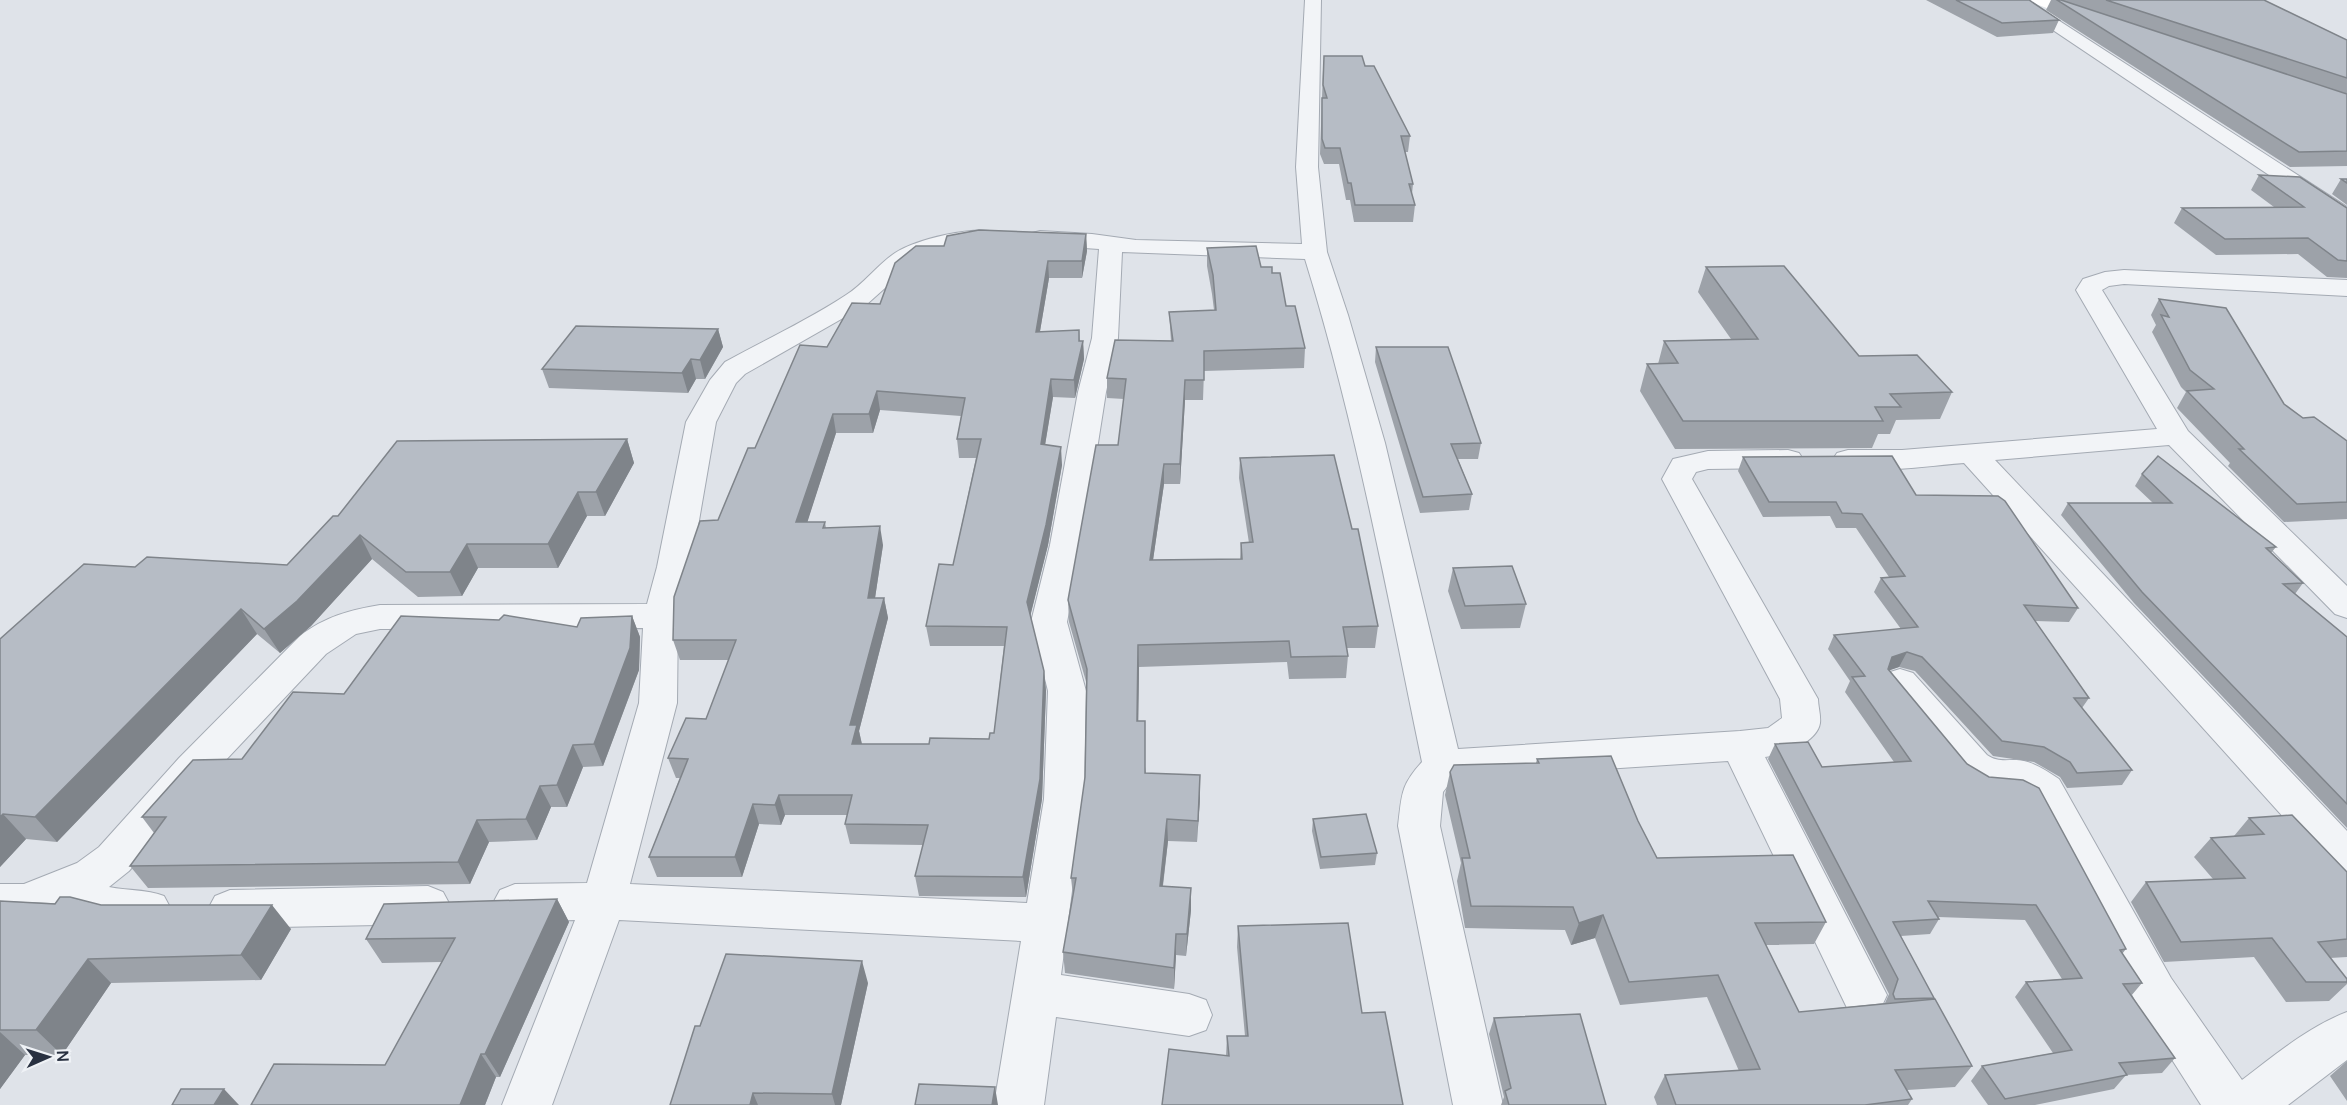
<svg xmlns="http://www.w3.org/2000/svg" width="2347" height="1105" font-family="Manrope,sans-serif">
<style>
.lines{fill:none;stroke-linecap:round;stroke-linejoin:round}
.minor-casing{stroke:#a4aab3;stroke-width:2}
.minor{fill:#f2f4f7;fill-rule:evenodd}
.secondary{fill:#fff;fill-rule:evenodd}
.wall{fill:#9da2a9;fill-rule:evenodd}
.shaded-wall{fill:#7f848a}
.building{fill:#b6bcc5;stroke:#7f848a;stroke-width:1.5;fill-rule:evenodd}
</style>
<rect width="100%" height="100%" fill="#dfe3e9"/>
<g class="lines">
<defs>
<path id="minor" d="M1305 0H1321L1318 167 1327 252 1348 315 1385 443 1458 749 1740 731 1768 728 1782 718 1780 699 1662 479 1673 459 1708 451 1788 450 1799 453 1803 459 1799 465 1788 468 1708 469 1696 472 1692 479 1818 699C1818 706 1821 716 1820 723 1817 743 1782 755 1765 757L1887 995 1880 1010 1864 1016 1848 1010 1728 761 1453 779 1443 792 1440 826 1503 1105H1453L1398 826C1402 795 1400 786 1422 762 1387 593 1356 424 1305 259L1122 252 1118 338 1106 392 1082 545 1067 622 1086 691 1084 799 1061 975 1189 994 1206 1000 1212 1015 1206 1030 1189 1036 1056 1017 1044 1105H994L1021 941 619 920 552 1105H502L575 920 515 922 500 916 493 903 500 890 515 884 587 883 639 703 643 628 380 629 356 634 326 654 207 780 129 871 109 887C128 891 146 889 164 896L171 909 164 922C136 932 88 930 67 905L26 922 0 920V884H24L77 863 99 847 179 758 300 636C324 617 350 610 380 605L647 604 657 567 686 422 710 380 725 362C765 340 808 320 846 295 864 284 877 265 895 253 917 239 972 226 997 232L1001 237 997 242 953 248 931 254 913 263 866 305 745 374 736 383 716 422 691 567 678 616 677 703 630 884 1027 903 1044 799 1048 691 1031 622 1050 545 1078 392 1092 338 1099 249 1040 245 1032 243 1028 238 1032 233 1040 231 1092 234 1136 240 1302 244 1296 167Z
M2008 0H2027L2347 207V224L2339 222Z
M2124 270 2347 280V296L2124 284 2109 286 2102 290 2188 431 2347 586V618L2335 614 2169 445 1995 460 2347 831V876L2332 871 1964 463C1925 466 1875 475 1837 465L1833 459 1837 453 1848 450H1902L2157 429 2076 290 2083 279 2105 272Z
M1900 669 1913 673 1987 755C2000 764 2010 758 2024 761 2037 764 2048 772 2059 779L2171 978 2242 1080C2275 1055 2308 1027 2347 1012V1060L2288 1105H2201L2139 1008 2031 801C2010 788 2010 795 1989 792 1977 791 1968 783 1959 777L1882 682 1887 673Z
M428 886 443 892 450 905 443 918 428 924 230 928 215 922 208 909 215 896 230 890Z"/>
</defs>
<!-- minor casing -->
<use href="#minor" class="minor-casing"/>
<!-- minor -->
<use href="#minor" class="minor"/>
<!-- secondary -->
<path class="secondary" d="M2031 0H2055L2097 14 2099 18 2091 23 2085 22 2033 3Z"/>
</g>
<!-- wall -->
<path class="wall" d="M1926 0H2029L2059 20 2053 33 1997 37Z
M2051 0H2264L2347 40V166L2290 167 2046 10Z
M1365 66 1410 136 1408 152H1405L1413 184 1412 194 1415 205 1413 222H1354L1350 200H1346L1339 164H1324L1320 154 1323 70Z
M2259 175 2347 208V278L2327 277 2298 254 2216 255 2174 223 2182 208 2274 207 2251 190Z
M2341 179H2347V205L2332 194Z
M1086 234 1087 251 1082 278H1049L1040 331 1080 341H1083L1084 359 1075 398 1053 397 1045 445 1062 465 1048 545 1030 616 1044 671 1046 691 1042 799 1026 897 919 896 915 876 923 845 850 844 845 824 847 815H785L781 825 759 824 742 877H657L649 857 680 778H676L668 758 706 719 729 660H680L673 640 718 520 755 448 827 347 880 304 944 246ZM880 410 961 416 957 439 959 458H976L953 565 926 626 930 646H1004L994 733 989 739 929 744H862L859 731 888 618 884 598H875L883 545 826 528 825 522H807L836 433H873Z
M1207 248 1261 267 1272 273 1286 306 1305 348 1304 368 1204 371 1203 400H1185L1180 484H1164L1153 560 1240 559 1241 543H1249L1239 478 1240 458 1352 529 1378 626 1375 648H1347L1348 656 1346 678 1289 679 1287 662 1139 667 1138 721 1146 773 1200 797 1197 842 1168 841 1163 886 1191 910 1186 956 1176 955 1174 989 1065 973 1063 952 1073 896 1071 878 1085 777 1087 685 1069 622 1068 600 1118 445 1124 399 1107 398V378L1171 341 1169 312 1214 310 1212 294 1207 266Z
M1706 267 1859 356 1952 392 1940 419 1896 420 1890 434H1878L1872 448 1675 449 1640 391 1647 364H1658L1664 341 1731 339 1698 292Z
M2159 299 2284 404 2303 418 2347 441V519L2284 522 2228 466 2230 463 2177 408 2186 392 2181 387 2152 332 2156 325 2151 315Z
M718 329 723 347 705 379H696L688 393 549 388 542 369Z
M1376 347 1481 443 1478 459H1458L1472 494 1469 510 1420 513 1375 362Z
M627 439 634 463 605 516H587L558 568H478L462 596 418 597 372 559 311 626 280 653 257 634 57 842 26 839 0 867V639L135 567 287 565 338 516Z
M1743 457 1916 495 2078 608 2069 622 2035 621 2089 698 2082 708 2132 770 2122 785 2067 788 2060 777 2034 762 1993 756 1915 671 1899 667 1889 670 1967 764 2126 949 2122 954 2142 983 2131 996 2175 1058 2162 1073 2126 1075 2114 1089 2035 1105H1988L1971 1081 1982 1066 2053 1053 2015 997 2026 982 2062 979 2025 920 1938 917 1939 919 1930 934 1901 936 1934 999 1972 1066 1955 1087 1907 1090 1912 1099 1908 1105H1657L1654 1097 1665 1075 1739 1071 1707 997 1620 1005 1595 938 1571 945 1565 930 1465 928 1457 881 1461 863 1445 795 1450 772 1536 763 1537 759 1638 821 1657 858 1826 922 1814 944 1766 945 1799 1012 1885 1003 1889 994 1768 759 1775 744 1822 767 1894 762 1845 692 1850 681 1828 649 1834 635 1901 629 1874 592 1881 578 1889 577 1856 528H1836L1830 516 1763 517 1738 471Z
M2142 474 2276 547 2271 553 2303 583 2295 594 2347 637V828L2134 603 2061 515 2068 503H2153L2135 486Z
M1453 568 1526 604 1520 628 1461 629 1448 591Z
M632 616 640 637 639 670 603 766 583 767 567 807H551L537 840 489 842 470 884 148 888 130 866 154 833 142 817 242 759 344 694 499 620 577 627Z
M2249 818 2347 872V957L2330 958 2347 979V984L2329 1001 2286 1002 2254 957 2164 962 2131 902 2146 882 2213 879 2194 857 2211 838 2234 836Z
M1313 819 1377 853 1375 865 1320 869 1312 831Z
M557 899 569 922 500 1077H496L485 1105H251L385 1065 442 962 382 963 366 939Z
M0 901 101 905 291 929 261 980 111 983 62 1055H25L0 1089Z
M1238 926 1362 1013 1403 1105 1226 1056 1227 1036H1245L1237 947Z
M868 983 841 1105H670L700 1026Z
M1494 1018 1606 1105H1501L1504 1097 1489 1034Z
M2347 1061V1101L2330 1076Z"/>
<!-- shaded-wall -->
<path class="shaded-wall" d="M1086 234 1087 251 1082 278V261Z
M1048 261 1049 278 1037 349 1036 332Z
M718 329 723 347 705 379 700 360Z
M1079 330 1080 348 1083 341 1084 359 1075 398 1074 380 1079 341Z
M691 359 696 379 688 393 682 373Z
M1051 379 1053 397 1042 463 1041 444Z
M1185 380V400L1180 484V464Z
M877 391 880 410 873 433 869 414Z
M833 414 836 433 801 542 796 522Z
M627 439 634 463 605 516 596 492Z
M1061 447 1062 465 1048 545 1029 621 1027 602Z
M1164 464V484L1150 581V560Z
M578 492 587 516 558 568 548 544Z
M880 526 883 545 872 618 868 598Z
M360 535 372 559 311 626 280 653 264 629Z
M467 544 478 568 462 596 450 572Z
M884 598 888 618 859 731 862 745 852 744 850 725Z
M241 609 257 634 57 842 35 817Z
M632 616 640 637 639 670 603 766 594 744Z
M1138 645 1139 667 1138 742 1137 721Z
M1907 652 1899 667 1885 672 1892 657Z
M1044 671 1046 691 1042 799 1026 897 1023 877Z
M573 745 583 767 567 807 557 785Z
M1200 775V797L1197 842 1198 821Z
M540 786 551 807 537 840 526 819Z
M779 795 785 815 781 825 775 805Z
M753 804 759 824 742 877 735 857Z
M3 814 26 839 0 867V817Z
M1167 819 1168 841 1160 908V886Z
M477 820 489 842 470 884 458 862Z
M1191 888V910L1186 956 1187 934Z
M557 899 569 922 500 1077 485 1054Z
M272 905 291 929 261 980 241 955Z
M1603 915 1595 938 1571 945 1579 923Z
M1176 934V955L1174 989V968Z
M88 959 111 983 62 1055 36 1030Z
M862 961 868 983 841 1105H835L832 1094Z
M0 1032 25 1055 0 1089Z
M481 1054 496 1077 485 1105H460Z
M995 1087 998 1105H992Z
M224 1089 239 1105H214Z
M753 1093 758 1105H750Z"/>
<!-- building -->
<path class="building" d="M1956 0H2029L2059 20 2002 23Z
M2057 0H2061L2347 94V151L2299 152Z
M2106 0H2264L2347 40V78Z
M1324 56H1362L1365 66H1374L1410 136H1401L1413 184H1409L1415 205H1355L1351 183H1348L1340 148H1325L1322 139V98H1327L1323 85Z
M2259 175 2300 177 2347 208V261L2338 260 2308 238 2225 239 2182 208 2304 207Z
M2341 179H2347V183Z
M979 230 1086 234 1082 261H1048L1036 332 1079 330V341H1083L1074 380 1051 379 1041 444 1061 447 1046 525 1027 602 1044 671 1040 779 1023 877 915 876 928 825 845 824 852 795H779L775 805 753 804 735 857H649L688 759 668 758 686 718 706 719 736 640H673L674 597 700 521 718 520 748 448H755L800 345 827 347 852 303 880 304 895 263 916 246H944L947 236ZM877 391 965 398 957 439H981L953 565 939 564 926 626 1007 627 994 733H990L989 739 930 738 929 744H852L857 725H850L884 598H868L880 526 823 528 825 522H796L833 414H869Z
M1256 246 1261 267H1272V273H1280L1286 306H1295L1305 348 1204 351V380H1185L1180 464H1164L1150 560 1242 559 1241 543 1253 542 1240 458 1334 455 1352 529H1358L1378 626 1343 627 1348 656 1291 657 1289 641 1138 645 1137 721H1145V773L1200 775 1198 821 1167 819 1160 886 1191 888 1187 934H1176L1174 968 1063 952 1076 878H1071L1085 777 1087 669 1068 600 1096 445H1118L1126 379 1107 378 1115 340 1173 341 1169 312 1216 310 1213 275 1207 248Z
M1784 266 1859 356 1917 355 1952 392 1890 394 1901 407H1875L1883 421H1683L1647 364 1678 363 1664 341 1758 339 1706 267Z
M2159 299 2226 308 2284 404 2303 418 2314 417 2347 441V502L2297 504 2239 449H2244L2187 391 2214 389 2190 370 2161 315 2169 317Z
M576 326 718 329 700 360 691 359 682 373 542 369Z
M1376 347H1448L1481 443 1451 444 1472 494 1423 497Z
M627 439 596 492H578L548 544H467L450 572H406L360 535 297 601 264 629 241 609 35 817 3 814 0 817V639L84 564 135 567 147 557 287 565 333 516H338L397 441Z
M1892 456 1916 495 1998 496 2005 501 2078 608 2024 605 2089 698H2074L2132 770 2077 773 2070 762 2044 747 2002 741 1922 657 1907 652 1892 657 1888 669 1967 764 1989 777 2023 780 2039 788 2126 949 2120 950 2142 983 2123 984 2175 1058 2119 1063 2127 1075 2005 1099 1982 1066 2072 1050 2026 982 2082 978 2036 905 1928 901 1939 919 1893 922 1934 998 1895 999 1893 994 1898 979 1775 744 1808 742 1822 767 1911 761 1852 677 1865 676 1834 635 1918 627 1881 578 1905 576 1862 514 1842 513 1836 502H1769L1743 457Z
M2158 456 2276 547 2266 548 2303 583 2283 584 2347 637V804L2142 592 2068 503H2172L2142 474Z
M1512 566 1526 604 1465 606 1453 568Z
M504 615 577 627 581 618 632 616 630 648 594 744 573 745 557 785 540 786 526 819 477 820 458 862 130 866 166 817H142L193 760 242 759 293 692 344 694 401 616 499 620Z
M1611 756 1638 821 1657 858 1793 855 1826 922 1755 923 1799 1012 1935 999 1972 1066 1895 1070 1912 1099 1865 1105H1676L1665 1075 1760 1069 1718 975 1629 982 1603 915 1579 923 1573 907 1471 906 1462 858H1470L1450 772 1454 765 1539 763 1537 759Z
M1366 814 1377 853 1321 857 1313 819Z
M2292 815 2347 872V939L2318 942 2347 979V982H2306L2272 938 2181 942 2146 882 2245 878 2211 838 2264 834 2249 818Z
M60 897H70L101 905H272L241 955 88 959 36 1030H0V901L55 904Z
M557 899 485 1054H481L460 1105H251L274 1064 385 1065 455 938 366 939 384 904Z
M1348 923 1362 1013 1385 1012 1403 1105H1162L1169 1049 1229 1056 1227 1036H1248L1238 926Z
M726 954 862 961 832 1094 753 1093 750 1105H670L695 1026H700Z
M1580 1014 1606 1105H1509L1505 1091 1511 1088 1494 1018Z
M919 1084 995 1087 992 1105H915Z
M181 1089H224L214 1105H172Z"/>
<!-- north arrow -->
<g transform="translate(48 1057) rotate(87)" stroke="#eff2f6" stroke-width="4.5" paint-order="stroke">
<path d="M0-4.5L10 22L0 15L-10 22Z" fill="#283040"/>
<text y="-9" font-size="16" font-weight="bold" text-anchor="middle" fill="#283040">N</text>
</g>
</svg>
